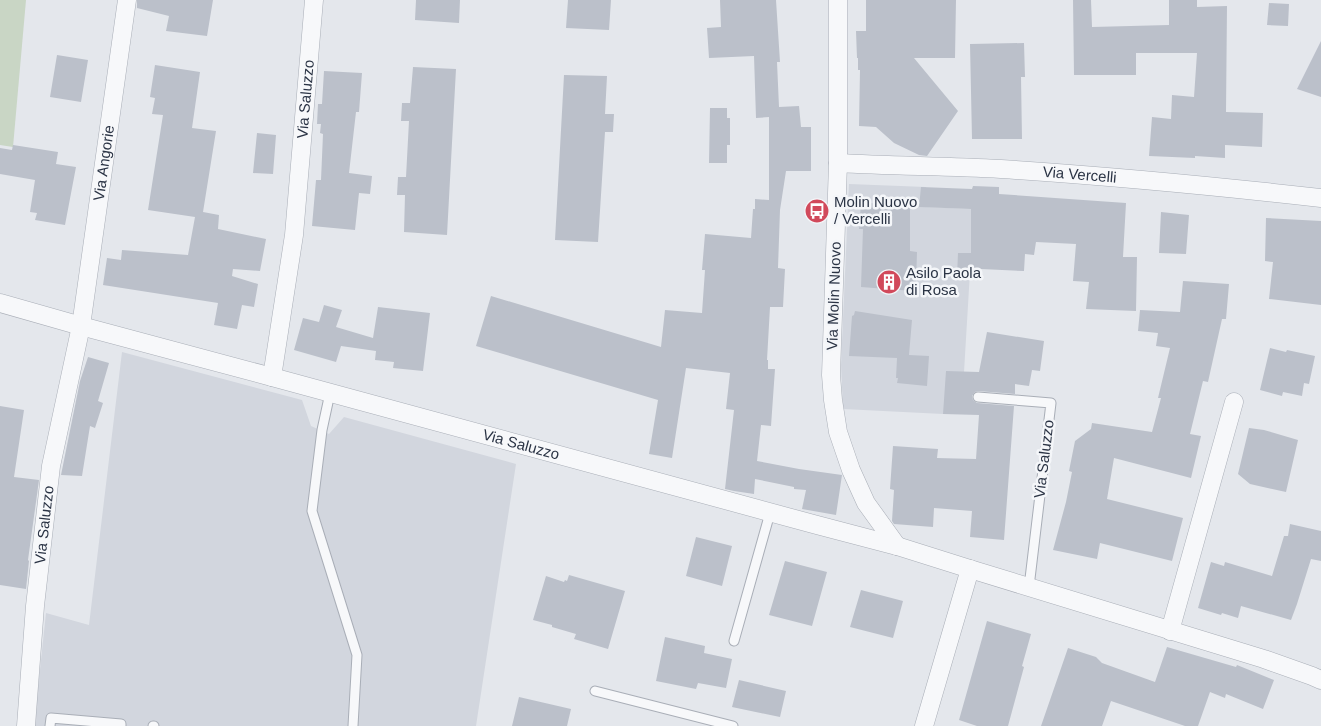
<svg xmlns="http://www.w3.org/2000/svg" width="1321" height="726" font-family="Helvetica,sans-serif">
<style>
.built{fill:#d2d6de}
.green{fill:#c9d6c5}
.building{fill:#bbc0ca}
.lines{fill:none;stroke-linecap:round;stroke-linejoin:round}
.lane-casing{stroke:#a9aeb7;stroke-width:11}
.street-casing{stroke:#a9aeb7;stroke-width:19}
.lane{stroke:#f7f8fa;stroke-width:9}
.street{stroke:#f7f8fa;stroke-width:18}
.labels{text-anchor:middle;stroke-width:5;stroke-linejoin:round;paint-order:stroke}
.street-label{font-size:15px;fill:#2b3445;stroke:#f4f6f9}
.poi-label{font-size:15px;fill:#2b3445;stroke:#f4f6f9;text-anchor:start}
</style>
<rect width="100%" height="100%" fill="#e4e7ec"/>
<!-- built -->
<path class="built" d="M849 184 926 187 925 207 971 209V255L964 372 943 414 843 409 841 365Z
M122 352 302 400 311 426 329 434 344 417 516 464 476 726H34L46 613 89 625Z"/>
<!-- green -->
<path class="green" d="M0 0H26L13 147 0 145Z"/>
<!-- building -->
<path class="building" d="M137 0H213L207 36 166 31 169 16 137 8Z
M416 0H460L459 23 415 20Z
M568 0H611L609 30 566 28Z
M720 0H776L780 62H777L779 107 799 106 801 127H811V171H786L780 210 778 268 785 269 783 307H770L767 360H768V369H775L771 426 761 425 757 461 799 469 842 475 836 515 802 509 806 490 794 489V487L755 479 754 494 734 491 725 489 734 410 726 409 730 373 686 368 672 458 649 454 658 400 476 346 491 296 661 347 665 310 702 313 705 270H702L705 234 751 238 753 209H755V199L769 200V117L756 118 754 56 709 58 707 28 721 27Z
M866 0H956L955 58H914L958 111 927 156 919 155 894 143 876 127 859 126 860 70H858V58H857L856 31H866Z
M1073 0H1091L1092 27 1169 25V0H1197V7L1227 6 1226 112 1263 113 1262 147 1225 145V158L1195 156V158L1149 156 1152 117 1171 119 1172 95 1194 97 1197 53H1136V75H1074Z
M1269 3 1289 4 1288 26 1267 25Z
M1321 41V97L1297 89Z
M1024 43 1025 77H1021L1022 139H972L970 44Z
M57 55 88 60 81 102 50 97Z
M155 65 200 72 192 128 216 131 203 212 219 215 218 229 266 239 260 271 233 269 232 276 258 284 254 307 242 305 237 329 214 325 218 303 103 285 107 258 121 260 122 250 188 255 195 217 148 210 163 115 152 114 155 98 150 97Z
M413 67 456 69 447 235 404 232 405 195H397L398 177H406L409 121H401L402 103H410Z
M324 71 362 73 359 112H356L349 173 372 176 370 194 359 193 355 230 312 226 316 180H321L323 134 320 133 321 124H317L318 104H322Z
M564 75 607 76 605 114H614L613 132H605L598 242 555 240Z
M710 108H727V118H730V145H727V163H709Z
M257 133 276 135 273 174 253 173Z
M13 145 58 152 56 164 76 167 65 225 35 220 37 213 30 212 35 180 0 174V148L12 150Z
M973 186 999 187V194L1126 203 1123 257H1137L1136 311 1086 309 1089 282 1073 281 1076 244 1036 242 1034 255 1025 254 1024 271 981 269 980 278 957 277 958 253H971V209L919 207 921 187 972 189Z
M861 203 910 204V251L917 252 916 285 914 284 913 291 861 287 863 229H859Z
M1161 212 1189 215 1186 254 1159 253Z
M1266 218 1321 221V305L1269 299 1273 262 1265 261Z
M1183 281 1229 284 1226 319H1222L1208 382 1203 381 1190 434 1201 436 1191 478 1114 458 1107 499 1183 518 1172 561 1100 543 1097 559 1053 550 1066 502 1072 472 1069 471 1075 441 1091 429 1092 423 1152 432 1161 398H1158L1170 348 1156 346 1158 333 1138 331 1140 310 1180 312Z
M324 305 342 310 336 327 373 338 378 307 430 313 423 371 393 368 394 362 375 360 376 351 341 346 336 362 294 350 303 318 319 322Z
M855 311 912 320 909 355 929 356 927 386 897 383 898 378H896L897 358 849 356 852 316 854 315Z
M987 332 1044 341 1040 371 1032 370 1029 386 1015 384V394L978 391 975 392 972 396 973 400 977 403 1014 406 1004 540 970 537 972 511 934 508 933 527 894 524 892 521 894 490 890 489 893 446 938 449 937 458 976 459 979 415 943 414 946 371 979 372Z
M1270 348 1286 352 1287 350 1315 356 1309 384 1304 383 1302 396 1283 392 1282 396 1260 390Z
M88 357 109 363 98 401 103 403 95 428 90 426 82 476 61 475 80 381Z
M0 406 24 410 14 477 39 480 28 560 29 561 26 589 0 585Z
M1249 428 1264 430 1298 440 1286 492 1250 484 1238 474Z
M1290 524 1321 531V561L1311 559 1297 604 1291 620 1241 606 1238 618 1222 613 1221 615 1198 608 1211 562 1224 566 1225 562 1272 576 1284 536H1288Z
M696 537 732 546 722 586 686 576Z
M785 561 827 572 812 626 769 615Z
M569 575 625 591 608 649 574 639 576 634 552 627V625L533 620 546 576 564 582 565 580 567 581Z
M861 590 903 601 893 638 850 627Z
M987 621 1031 634 1022 666 1024 667 1008 726H977L959 720Z
M665 637 705 646 704 653 732 659 726 688 698 683 696 689 656 681Z
M1167 647 1236 667 1237 665 1274 680 1263 709 1226 694 1225 698 1210 692 1198 726H1185L1111 701 1102 726H1041L1068 648 1096 657 1102 663 1155 682Z
M739 680 786 691 780 717 732 707Z
M519 697 571 709 567 726H512Z"/>
<g class="lines">
<defs>
<path id="lane" d="M330 393 322 430 312 511 357 655 353 726
M978 397 1051 403 1029 587
M734 641 770 513
M595 691 733 726
M50 726 51 718 121 724V726
M153 726H154"/>
<g id="street">
<path d="M838 0V163L831 375 833 400 838 432 851 470 866 503 897 546"/>
<path id="s1" d="M838 163C892 166 947 166 1001 169 1108 176 1214 186 1321 198"/>
<path id="s2" d="M0 303 81 326 272 377 817 525 897 546 970 569 1264 659 1312 676 1321 680"/>
<path id="s3" d="M272 377 294 235 314 0"/>
<path d="M1170 631 1234 402"/>
<path id="s4" d="M26 726 35 606 51 466 81 326 127 0"/>
<path d="M924 726 970 569"/>
</g>
</defs>
<!-- lane casing -->
<use href="#lane" class="lane-casing"/>
<!-- street casing -->
<use href="#street" class="street-casing"/>
<!-- lane -->
<use href="#lane" class="lane"/>
<!-- street -->
<use href="#street" class="street"/>
</g>
<!-- icons -->
<defs>
<symbol id="bus-disc" viewBox="-11 -11 22 22"><circle r="9.5" fill="#d1495b" stroke="#f4f6f9"/><path d="M-5-6H5V4H4V6H2V4H-2V6H-4V4H-5ZM-3.5-4V0h7V-4ZM-3.5 1.2v1.5H-2V1.2ZM2 1.2v1.5H3.5V1.2Z" fill="#fff"/></symbol>
<symbol id="building-disc" viewBox="-11 -11 22 22"><circle r="9.5" fill="#d1495b" stroke="#f4f6f9"/><path d="M-4-6H4V6H1V3H-1V6H-4ZM-2.5-4.3h1.7v1.8h-1.7ZM.8-4.3h1.7v1.8H.8ZM-2.5-1h1.7V.8h-1.7ZM.8-1h1.7V.8H.8Z" fill="#fff"/></symbol>
</defs>
<g fill-rule="evenodd">
<use href="#bus-disc" x="803" y="197" width="28" height="28"/>
<use href="#building-disc" x="875" y="268" width="28" height="28"/>
</g>
<g class="labels">
<!-- street labels -->
<g class="street-label">
<text dy="5" stroke="none"><textPath href="#s3" startOffset="280">Via Saluzzo</textPath></text>
<text dy="5" stroke="none"><textPath href="#s4" startOffset="569">Via Angorie</textPath></text>
<text dy="5" stroke="none"><textPath href="#s1" startOffset="242">Via Vercelli</textPath></text>
<text transform="translate(834 296) rotate(-88)" y="5">Via Molin Nuovo</text>
<text dy="5" stroke="none"><textPath href="#s2" startOffset="540">Via Saluzzo</textPath></text>
<text transform="translate(1044 459) rotate(-83)" y="5">Via Saluzzo</text>
<text dy="5" stroke="none"><textPath href="#s4" startOffset="202">Via Saluzzo</textPath></text>
</g>
<!-- poi labels -->
<g class="poi-label">
<text x="834" y="207">Molin Nuovo<tspan x="834" dy="17">/ Vercelli</tspan></text>
<text x="906" y="278">Asilo Paola<tspan x="906" dy="17">di Rosa</tspan></text>
</g>
</g>
</svg>
